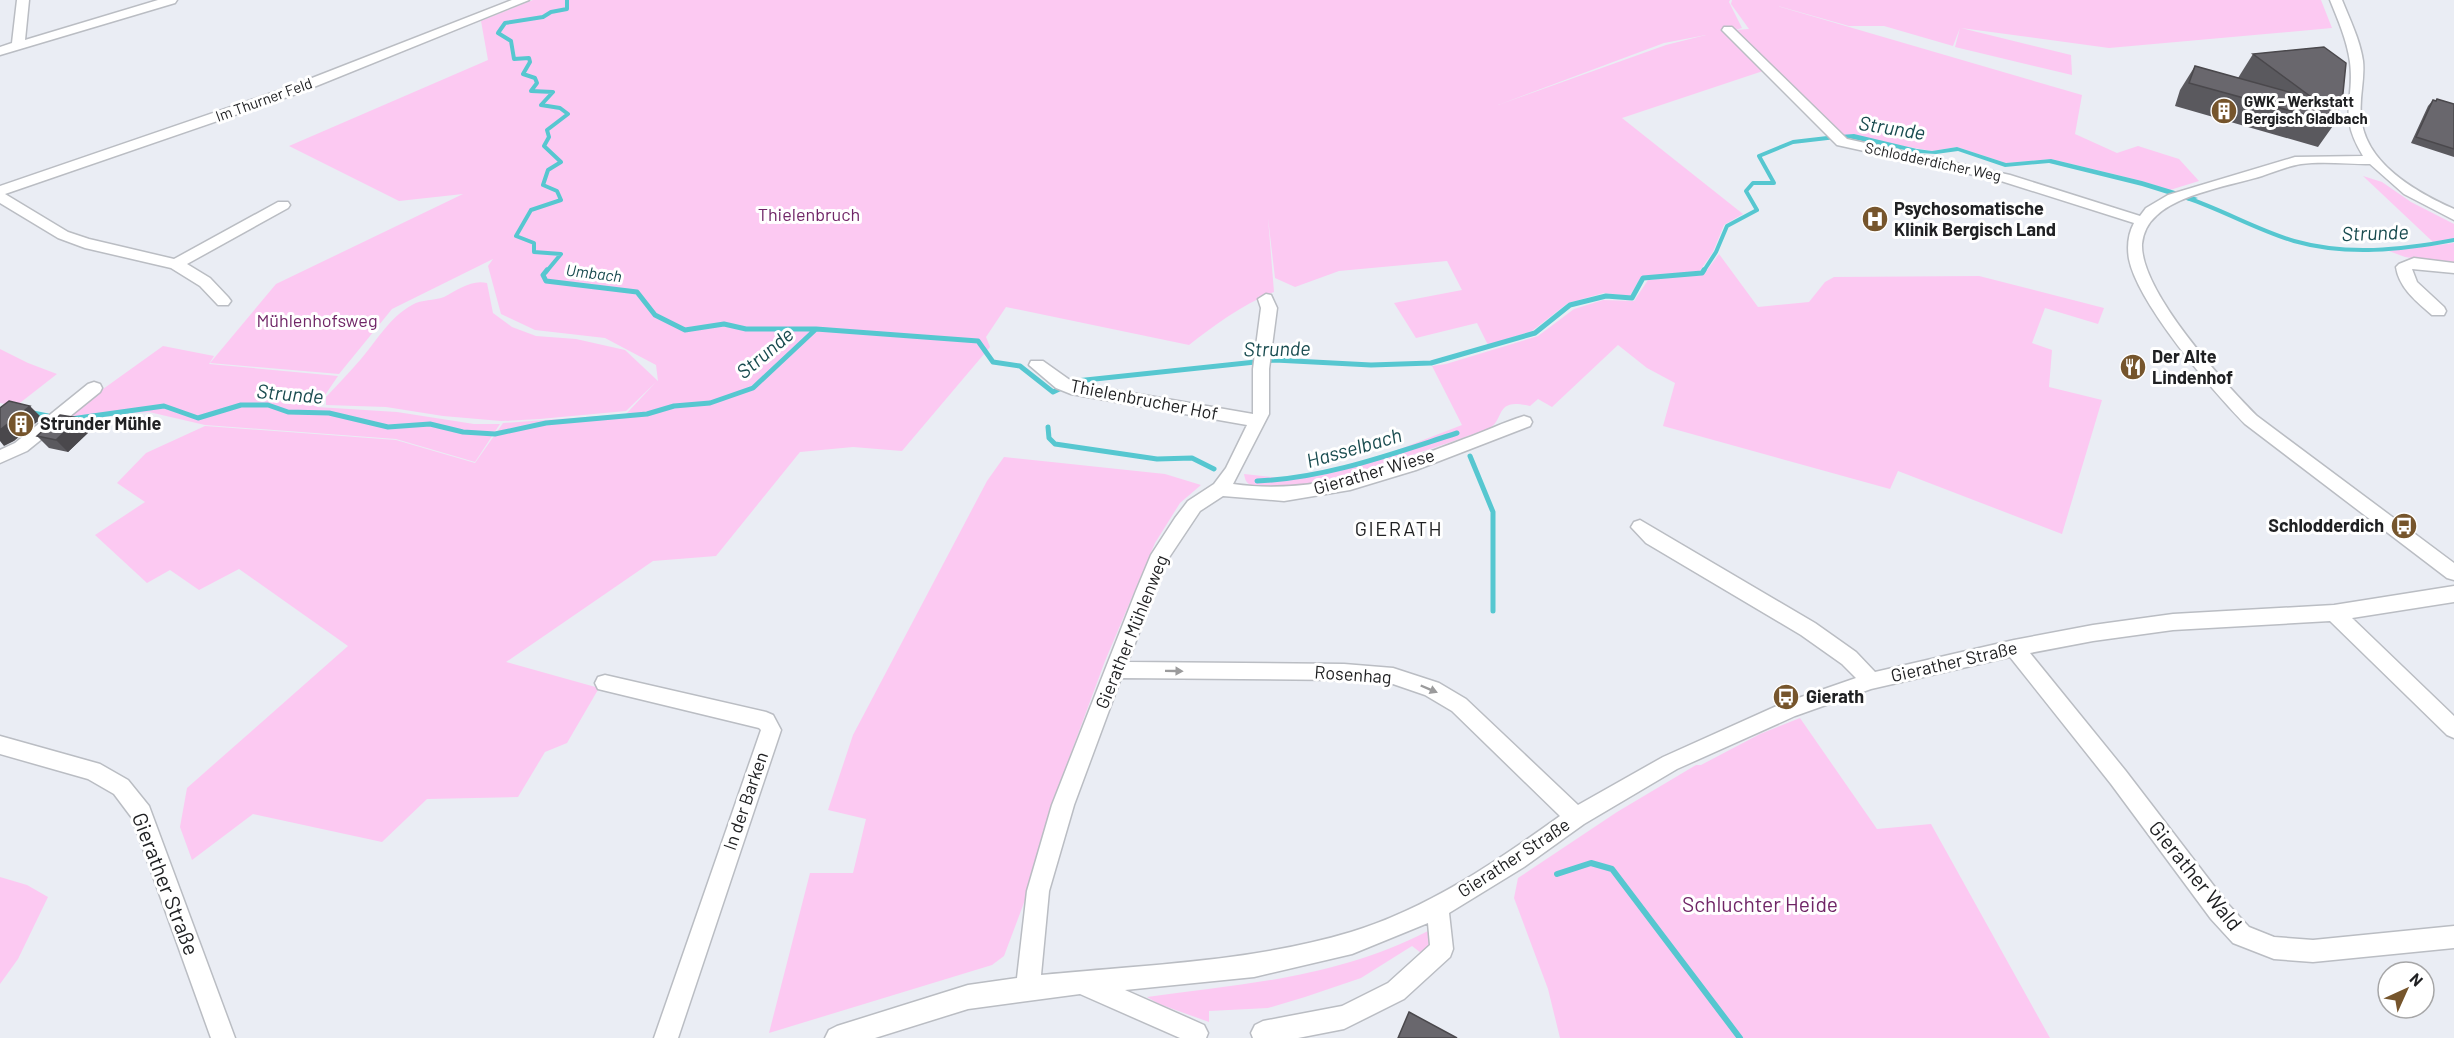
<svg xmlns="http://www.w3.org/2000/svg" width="2454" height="1038" font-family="Barlow,sans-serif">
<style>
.green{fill:#fcc9f2;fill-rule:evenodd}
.water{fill:#56c7d0}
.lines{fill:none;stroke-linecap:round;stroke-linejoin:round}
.stream-far2{stroke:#56c7d0;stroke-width:4}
.stream-far1{stroke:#56c7d0;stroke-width:5}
.stream{stroke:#56c7d0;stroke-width:6}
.minor-casing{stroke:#babdc3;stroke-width:3}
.minor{fill:#fff;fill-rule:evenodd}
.wall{fill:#5a595e}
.shaded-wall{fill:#4a484c}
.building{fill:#69676d;stroke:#4a484c;stroke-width:1.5}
.oneway{fill:#9b9b9c}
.labels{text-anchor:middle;stroke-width:6;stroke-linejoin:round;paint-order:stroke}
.far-street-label{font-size:15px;fill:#202123;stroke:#fff}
.far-poi-label{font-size:15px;font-weight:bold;fill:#202123;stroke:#fff;text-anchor:start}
.far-water-label{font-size:16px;font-style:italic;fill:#184b4f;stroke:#fff}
.poi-label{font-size:18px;font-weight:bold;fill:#202123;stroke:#fff;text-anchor:start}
.park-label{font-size:18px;fill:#702667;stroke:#fff}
.street-label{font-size:18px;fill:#202123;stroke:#fff}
.water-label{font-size:20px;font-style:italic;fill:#184b4f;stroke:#fff}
.neighbourhood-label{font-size:20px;letter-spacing:1.5px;fill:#202123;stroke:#fff}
.near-street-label{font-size:21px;fill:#202123;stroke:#fff}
.near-park-label{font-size:21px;fill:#702667;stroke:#fff}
</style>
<rect width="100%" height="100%" fill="#eaedf4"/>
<!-- green -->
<path class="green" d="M533 0H1730L1729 2 1742 28 1735 30 1749 29 1731 4 1732 0H2321L2332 28 2109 48 1961 28 2071 55 2072 75 1955 47 1960 28 1953 46 1884 26H1849L1774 5 2082 95 2075 134 2117 153 2138 146 2179 159 2199 181 2170 190 2142 181 2051 159 2006 163 1957 147 1932 151 1840 135 1763 71 1622 118 1743 214 1724 225 1713 252 1699 272 1641 277 1630 296 1604 293 1568 303 1532 331 1488 345 1477 323 1416 338 1394 303 1462 290 1447 261 1339 271 1295 287 1275 278 1268 218 1274 292C1243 304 1215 325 1189 345L1006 307 986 337 990 347 902 451 853 447 800 452 716 556 653 561 506 662 599 688 567 743 545 752 518 797 427 799 382 842 253 814 192 860 180 827 187 788 348 646 239 569 199 590 170 570 147 583 95 535 145 502 117 483 146 453 205 426 396 440 475 463 503 423 626 414 656 382 626 411 540 419 501 421 443 416 386 407 326 405V397C338 384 350 372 361 359 378 339 389 318 412 305 422 299 434 301 444 297 457 290 472 279 487 283L493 313 512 327 536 336 576 339 625 350 658 381 656 365 605 338 535 330 501 314 488 266 493 259 392 309 339 374 210 363 276 284 463 194 399 201 289 146 488 60 481 21ZM1706 35 1666 45 1498 105 1664 43Z
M2363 176 2382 182 2411 202 2454 224V238L2433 242Z
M2454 243V264L2405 257 2389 251Z
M1719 254 1758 307 1809 302 1825 282 1834 277 1979 276 2104 308 2098 324 2045 308 2032 343 2052 350 2049 387 2102 400 2062 534 1898 471 1890 489 1663 426 1675 383 1647 368 1618 345 1552 407 1538 399 1530 406C1493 397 1506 420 1488 429 1447 443 1285 503 1251 485 1246 483 1245 479 1244 474L1282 478 1340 467 1387 454 1462 425 1432 366 1446 364 1538 336 1574 309 1603 300 1634 301 1648 280 1704 274Z
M163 346 214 356 209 364 338 376 317 407 397 412 474 424H500L475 462 396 439 205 425 149 412 64 417Z
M0 349 28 363 57 374 16 406 0 403Z
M1004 457 1165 474 1201 485 1180 503 1155 543 1105 661 1054 799 1025 900 1004 956 992 965 769 1033 810 873H853L866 819 828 810 853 735 987 481Z
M1800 718 1877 829 1931 824 2050 1038H1560L1548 989 1514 898 1518 878 1617 812 1696 765H1701L1760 734Z
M0 877 27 885 48 897 18 959 0 984Z
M1428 931 1433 938V949L1425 956 1412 946 1361 978 1305 997 1268 1008 1209 1011V1022L1159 1004 1147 997C1245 984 1339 977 1428 931Z"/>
<!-- water -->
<path class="water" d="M1854 134 1917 149 1932 151 1957 147 2006 163 2051 159 2142 181 2198 198 2190 201 2142 186 2049 163 2005 167 1958 151 1936 154 1919 153 1848 138 1844 139 1840 135Z"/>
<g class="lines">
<!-- stream-far2 -->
<path class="stream-far2" d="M2187 198C2223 210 2257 230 2294 241 2347 256 2401 250 2454 240
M546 272 561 254 534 252V243L516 236 531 210 561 200 557 191 543 185 548 170 561 162 544 146 549 137 547 130 568 114 560 108 541 105 553 92 531 91 537 83 535 78 523 74 530 62 529 58 514 59 511 41 498 33 505 23 543 17 551 12 567 9V0
M1703 272 1716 252 1727 226 1757 210 1746 191 1753 183H1774L1759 156 1793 142 1836 137"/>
<!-- stream-far1 -->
<path class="stream-far1" d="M547 270 543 275 546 281 637 292 655 315 685 330 724 324 746 329H816
M33 413 53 417
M71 419 164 406 198 418 241 405H268L288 412 329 413 388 427 430 424 463 432 495 434 546 423 647 414 674 406 710 403 753 388 816 329 978 341 993 362 1020 366 1053 392 1076 381 1275 360 1371 365 1431 363 1535 333 1570 305 1606 296 1632 298 1643 278 1702 273 1704 270
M1048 427 1049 438 1055 444 1157 459 1192 458 1214 469
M1470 456 1493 512V611
M1257 481C1327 478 1391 454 1457 433"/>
<!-- stream -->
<path class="stream" d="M1557 874 1591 863 1612 869 1740 1038"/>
<defs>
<path id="minor" d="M17 0H29L25 40 158 0H177L175 3 0 55V47L12 43Z
M512 0H529L299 93 5 194 68 232 89 239 174 259 278 202H288L290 205 288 208 187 264 210 278 228 297 231 301 228 305H218L200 286 171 268 85 248 58 238 0 203V186L289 87Z
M2330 0H2342C2350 20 2360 40 2363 61 2365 79 2359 98 2361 116 2364 163 2416 192 2454 209V220L2404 194 2370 164C2347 164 2323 161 2301 164 2288 166 2274 172 2262 176 2232 185 2178 194 2156 216 2148 223 2143 233 2142 244 2140 291 2224 383 2257 416L2454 563V580L2447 578 2245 424C2212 390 2138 304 2129 259 2127 247 2128 234 2134 223L2001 181 1837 145 1722 30 1724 27H1732L1847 139 2010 175 2140 216 2146 208 2168 195 2295 157 2363 156C2337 113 2355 103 2350 62 2347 40 2338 20 2330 0Z
M2414 258 2454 263V273L2412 269 2417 282 2444 307 2446 311 2444 315H2432C2417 302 2399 288 2396 267L2399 264Z
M1266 294 1271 295 1277 308 1269 369V414L1233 484C1313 496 1391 467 1464 439 1484 432 1504 422 1524 416L1530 418 1532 422 1530 426 1416 470 1350 490 1284 501 1223 496 1200 511 1166 562 1128 662 1344 664 1393 668 1439 683 1466 699 1578 805 1663 757 1781 704 1856 678 1842 664 1801 635 1646 543 1631 527 1634 522 1640 520 1815 623 1856 652 1875 672 2014 640 2093 625 2173 614 2334 605 2454 586V602L2352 618 2454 716V738L2447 735 2330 621 2173 630 2093 641 2030 653 2125 770 2227 903 2249 927 2274 937 2313 940 2454 926V948L2313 962 2274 959 2233 943 2211 919 2111 784 2010 657 1871 689 1795 716 1677 769 1584 824 1524 867 1449 913 1453 949 1450 957 1404 999 1344 1029 1298 1038H1253L1251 1033 1255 1025 1263 1021 1342 1006 1388 983 1430 945 1428 923 1352 954 1254 977 1125 990 1204 1025 1208 1033 1206 1038H1180L1080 994 968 1009 875 1038H825L829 1030 837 1026 968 985 1017 978 1027 891 1052 805 1136 591 1151 555 1175 518 1188 501 1214 484 1226 468 1247 425 1071 394 1056 388 1029 365 1031 361H1043L1074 383 1253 414V369L1261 308 1258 299ZM1121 678 1344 680 1393 684 1425 695 1452 711 1560 816C1496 862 1427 909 1351 932 1251 962 1144 965 1041 975L1049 891 1074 805Z
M94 382 100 384 102 388 100 392 27 451 0 463V450L15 443 88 384Z
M605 675 766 712 773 715 781 730 678 1038H654L761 730 759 728 598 689 595 683 598 677Z
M0 736 100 764 128 780 149 806 235 1038H211L132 818 114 794 88 779 0 754Z"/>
</defs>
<!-- minor casing -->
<use href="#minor" class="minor-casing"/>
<!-- minor -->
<use href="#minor" class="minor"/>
</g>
<!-- wall -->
<path class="wall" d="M2324 47 2335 123 2318 147 2175 106 2180 90 2195 66 2238 78 2253 54Z
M2437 99 2454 104V157L2411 143 2428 106 2433 100 2435 101Z
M79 418 91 430 68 452 49 448 37 436Z"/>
<!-- shaded-wall -->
<path class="shaded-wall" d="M30 406 42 418 14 441 4 446 0 441V430Z
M79 418 91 430 68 452 56 440Z"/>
<!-- building -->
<path class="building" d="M2324 47 2346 63 2343 93 2335 123 2189 83 2195 66 2314 99 2253 54Z
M2437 99 2454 104V149L2416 137 2433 100 2436 101Z
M9 401 30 406 0 430V408Z
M60 415 79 418 56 440 37 436Z
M1409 1012 1457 1038H1398Z"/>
<!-- one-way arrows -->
<defs><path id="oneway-solid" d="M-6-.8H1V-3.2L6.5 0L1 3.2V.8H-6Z" transform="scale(1.5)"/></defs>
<g class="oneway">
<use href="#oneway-solid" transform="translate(1174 671) rotate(1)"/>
<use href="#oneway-solid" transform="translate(1429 689) rotate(23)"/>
</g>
<!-- icons -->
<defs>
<symbol id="building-disc" viewBox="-11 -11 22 22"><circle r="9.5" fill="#76552c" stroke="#fff"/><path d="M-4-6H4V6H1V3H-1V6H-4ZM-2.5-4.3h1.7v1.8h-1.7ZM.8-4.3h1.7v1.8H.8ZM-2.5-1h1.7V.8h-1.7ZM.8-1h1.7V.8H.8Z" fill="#fff"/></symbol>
<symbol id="hospital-disc" viewBox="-11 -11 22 22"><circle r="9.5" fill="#76552c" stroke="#fff"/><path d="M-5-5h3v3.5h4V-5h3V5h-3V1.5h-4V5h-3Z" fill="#fff"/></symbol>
<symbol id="restaurant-disc" viewBox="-11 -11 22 22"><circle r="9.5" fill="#76552c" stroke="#fff"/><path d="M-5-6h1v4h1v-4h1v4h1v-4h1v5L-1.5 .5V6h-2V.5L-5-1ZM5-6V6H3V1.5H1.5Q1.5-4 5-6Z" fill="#fff"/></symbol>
<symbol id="bus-disc" viewBox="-11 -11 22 22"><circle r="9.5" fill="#76552c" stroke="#fff"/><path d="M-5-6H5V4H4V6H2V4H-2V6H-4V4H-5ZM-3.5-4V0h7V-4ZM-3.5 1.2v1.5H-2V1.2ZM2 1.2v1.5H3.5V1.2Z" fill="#fff"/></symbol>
</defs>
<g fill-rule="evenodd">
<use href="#building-disc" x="2209" y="96" width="30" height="30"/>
<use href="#hospital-disc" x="1860" y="204" width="30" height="30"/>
<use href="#restaurant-disc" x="2118" y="352" width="30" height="30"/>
<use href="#building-disc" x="6" y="409" width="30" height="30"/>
<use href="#bus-disc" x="2389" y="511" width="30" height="30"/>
<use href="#bus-disc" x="1771" y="682" width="30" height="30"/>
</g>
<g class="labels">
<!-- far-street labels -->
<g class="far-street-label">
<text transform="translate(264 100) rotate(-20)" y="5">Im Thurner Feld</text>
<text transform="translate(1933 162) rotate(12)" y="5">Schlodderdicher Weg</text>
</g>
<!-- far-poi labels -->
<g class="far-poi-label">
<text x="2244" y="107">GWK - Werkstatt<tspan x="2244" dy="17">Bergisch Gladbach</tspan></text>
</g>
<!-- far-water labels -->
<g class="far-water-label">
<text transform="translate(594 273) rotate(7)" y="6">Umbach</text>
</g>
<!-- poi labels -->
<g class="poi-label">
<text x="1894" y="215">Psychosomatische<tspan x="1894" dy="21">Klinik Bergisch Land</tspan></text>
<text x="2152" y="363">Der Alte<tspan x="2152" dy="21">Lindenhof</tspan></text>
<text x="40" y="430">Strunder Mühle</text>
<text x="2384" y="532" text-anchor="end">Schlodderdich</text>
<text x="1806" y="703">Gierath</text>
</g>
<!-- park labels -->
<g class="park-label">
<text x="809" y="221">Thielenbruch</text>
<text x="317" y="327">Mühlenhofsweg</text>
</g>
<!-- street labels -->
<g class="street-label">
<text transform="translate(1144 400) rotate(11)" y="6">Thielenbrucher Hof</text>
<text transform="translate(1374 472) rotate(-16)" y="6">Gierather Wiese</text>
<text transform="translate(1132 632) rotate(-68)" y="6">Gierather Mühlenweg</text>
<text transform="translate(1954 662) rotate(-13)" y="6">Gierather Straße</text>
<text transform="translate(1353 675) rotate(4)" y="6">Rosenhag</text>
<text transform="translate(746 801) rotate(-71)" y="6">In der Barken</text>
<text transform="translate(1514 858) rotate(-33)" y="6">Gierather Straße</text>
</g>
<!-- water labels -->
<g class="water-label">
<text transform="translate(1892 128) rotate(9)" y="7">Strunde</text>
<text transform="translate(2375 233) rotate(-2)" y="7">Strunde</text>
<text transform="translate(1277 349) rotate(-1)" y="7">Strunde</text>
<text transform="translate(765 353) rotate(-40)" y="7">Strunde</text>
<text transform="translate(290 394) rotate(5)" y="7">Strunde</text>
<text transform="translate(1354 448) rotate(-16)" y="7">Hasselbach</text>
</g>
<!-- neighbourhood labels -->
<g class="neighbourhood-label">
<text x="1399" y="536">GIERATH</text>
</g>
<!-- near-street labels -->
<g class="near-street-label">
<text transform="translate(2195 876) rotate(51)" y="7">Gierather Wald</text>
<text transform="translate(165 884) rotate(69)" y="7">Gierather Straße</text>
</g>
<!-- near-park labels -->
<g class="near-park-label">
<text x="1760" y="912">Schluchter Heide</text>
</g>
</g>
<!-- north arrow -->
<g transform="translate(2406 990) rotate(45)"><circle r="28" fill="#ffffff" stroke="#a6a6a7" stroke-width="1.5"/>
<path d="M0-4.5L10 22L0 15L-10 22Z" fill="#76552c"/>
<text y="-9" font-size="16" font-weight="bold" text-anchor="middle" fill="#202123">N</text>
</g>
</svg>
